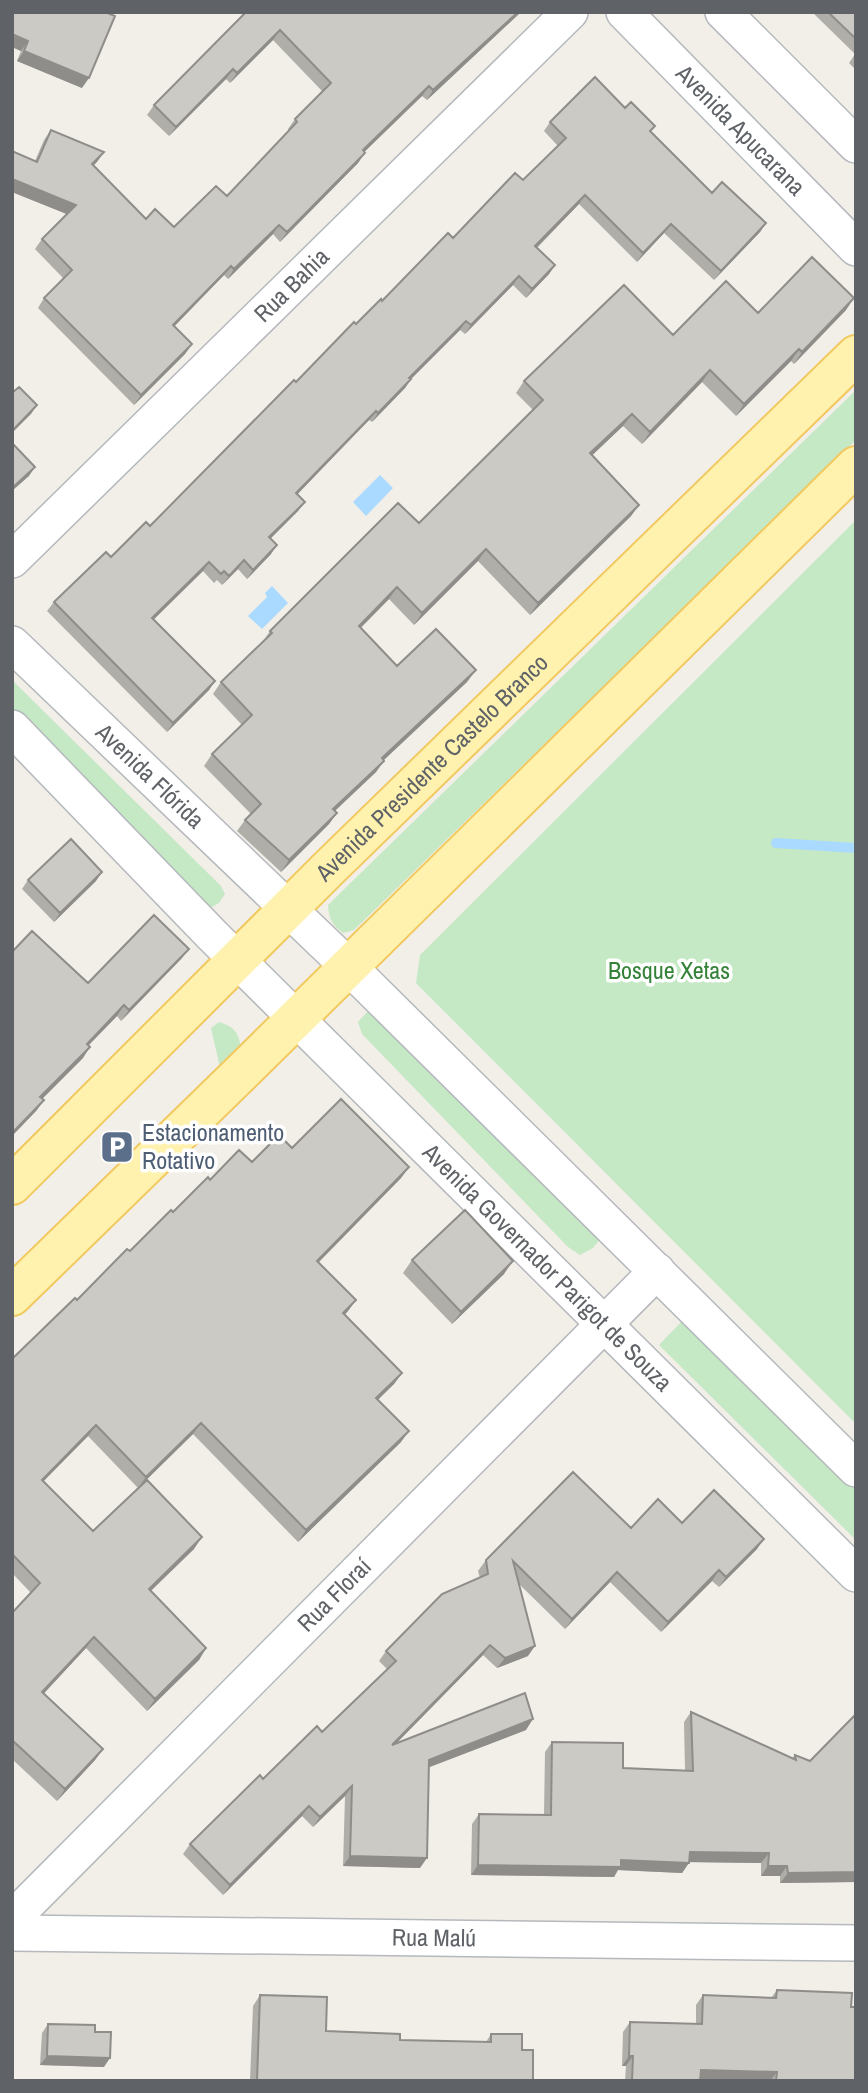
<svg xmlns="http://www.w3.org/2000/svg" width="868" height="2093" font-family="'Archivo Narrow',sans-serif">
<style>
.green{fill:#c5e8c5}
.water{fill:#aadaff}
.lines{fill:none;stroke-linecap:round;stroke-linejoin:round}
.stream{stroke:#aadaff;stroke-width:10}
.minor-casing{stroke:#b5b8bc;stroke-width:38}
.major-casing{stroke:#f2c960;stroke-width:42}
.minor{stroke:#fff;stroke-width:35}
.major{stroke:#fff2af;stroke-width:38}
.wall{fill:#afaea9}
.shaded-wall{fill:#8f8d8a}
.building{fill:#cccac5;stroke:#8f8d8a;stroke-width:2}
.labels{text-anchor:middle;stroke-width:7;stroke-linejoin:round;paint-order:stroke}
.street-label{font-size:24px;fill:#5f6368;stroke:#fff}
.park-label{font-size:24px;fill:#348238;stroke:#fff}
.service-label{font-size:24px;fill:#4e5e75;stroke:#fff;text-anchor:start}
</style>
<rect width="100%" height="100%" fill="#f1efe8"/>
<!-- green -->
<path class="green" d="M856 390V440L354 930 343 933C332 925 329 919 328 905Z
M856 520V1424L416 983 420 955Z
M12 680 221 886 225 894 219 903 210 908 203 904 12 716Z
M379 1008 600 1239 593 1248 580 1255 568 1247 362 1034 358 1022 368 1011Z
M219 1022C235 1027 239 1033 241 1049L221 1072 211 1028Z
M685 1318 856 1490V1540L659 1345Z"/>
<!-- water -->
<path class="water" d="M380 475 393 488 366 516 353 502Z
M272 586 288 603 262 629 248 616 267 597 265 593Z"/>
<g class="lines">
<!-- stream -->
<path class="stream" d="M776 843 856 848"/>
<defs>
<g id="minor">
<path id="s1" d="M624 12 856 248"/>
<path d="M723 12 856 145"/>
<path id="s2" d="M12 560 570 12"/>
<path id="s3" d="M12 644 349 967 856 1469"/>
<path id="s4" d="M12 728 212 935 856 1574"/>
<path id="s5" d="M12 1919 657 1271"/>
<path id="s6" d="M12 1933 856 1943"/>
</g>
<g id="major">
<path id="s7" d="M12 1185 328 869 856 355"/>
<path d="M12 1296 249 1065 856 466"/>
</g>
</defs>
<!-- minor casing -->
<use href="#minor" class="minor-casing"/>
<!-- major casing -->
<use href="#major" class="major-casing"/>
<!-- minor -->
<use href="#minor" class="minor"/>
<!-- major -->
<use href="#major" class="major"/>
</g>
<!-- wall -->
<path class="wall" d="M12 12 82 88 17 61 21 51 12 47Z
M246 12H521L427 100 422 96 364 152 358 163 280 242 273 234 228 279 224 275 174 326 192 344 185 354 134 405 38 308 44 298 64 279 35 249 42 239 67 214 12 192V151L35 161 44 140 51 130 104 152 93 166 146 219 174 227 227 196 289 130 288 129 295 119 322 91 273 40 230 83 226 79 169 136 147 115 154 105Z
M812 12H856V70L849 63 855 54Z
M625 108 712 193 766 223 760 232 714 280 664 233 637 262 579 204 537 248 555 265 549 274 526 298 513 285 465 334 460 330 411 379 405 388 372 422 369 420 297 494 305 502 298 511 271 538V554L247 579 238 569 222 585 217 580 214 583 203 571 154 619 215 681 209 690 167 732 47 611 54 602 150 526 356 324 453 238 523 180 558 146 544 131 550 122Z
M846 310 794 364 791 361 736 416 702 382 642 444 623 426 592 455 639 505 631 516 530 615 478 561 414 625 389 599 361 628 397 666 467 682 384 760 376 772 335 811 337 813 329 824 281 872 237 831 245 820 251 814 204 766 212 754 242 725 213 694 221 682 262 643 270 631 419 523 533 410 516 393 524 381 673 335 758 313Z
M28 880 96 881 54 922 22 889Z
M189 949 181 959 121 1021 117 1016 88 1046 83 1058 42 1099 44 1100 36 1111 12 1136V952L88 983Z
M292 1148 409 1167 401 1178 318 1263 356 1300 345 1315 402 1373 394 1384 378 1400 401 1442 298 1542 193 1434 138 1488 88 1436 43 1481 93 1531 194 1549 151 1591 206 1648 199 1660 147 1711 86 1648 44 1693 103 1749 95 1760 57 1801 12 1759V1613L31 1593 12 1573V1359L173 1212 210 1180 252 1162Z
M412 1260 504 1274 452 1324 403 1273Z
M682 1523 757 1549 719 1587 712 1581 661 1632 610 1582 565 1629 519 1584 528 1656 497 1668 483 1655 396 1743 526 1730 429 1767 420 1868 343 1866 345 1796 313 1827 302 1816 223 1895 183 1854 190 1844 263 1779 322 1732 387 1669 379 1661 386 1651 480 1578 478 1571 486 1560 631 1528Z
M691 1712 792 1758 795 1755 810 1761 856 1714V1882L780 1883V1876H761V1863L689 1862 682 1873 618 1870 614 1877 471 1875 472 1824 479 1814H544L545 1752 552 1742 623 1768 685 1770 684 1722Z
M777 1990 851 2007 856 2081 701 2080 700 2081H625L626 2066H622L623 2032 630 2022 696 2024V2005L703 1995 771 1998Z
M260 1995 326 2031 400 2040 486 2042 491 2034 522 2050 533 2081H250L253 2006Z
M48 2024 95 2032 104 2067 40 2065 42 2033Z"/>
<!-- shaded-wall -->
<path class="shaded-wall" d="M518 12H521L427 100 433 90Z
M280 30 273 40 230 83 237 73Z
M12 34 28 41 21 51 12 47Z
M24 51 89 78 82 88 17 61Z
M233 69 226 79 169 136 176 127Z
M429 86 422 96 356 160 363 150Z
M104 152 97 162 85 174 92 164Z
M365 153 358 163 280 242 287 232Z
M12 179 76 205 69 215 12 192Z
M585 195 579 204 529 255 535 246Z
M766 223 760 232 714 280 721 271Z
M671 224 664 233 637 262 643 253Z
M279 225 273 234 228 279 234 269Z
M555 265 549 274 526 298 532 289Z
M231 266 224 275 166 335 173 325Z
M519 276 513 285 465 334 471 325Z
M854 298 846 310 794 364 802 352Z
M466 321 460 330 403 387 409 378Z
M192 344 185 354 134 405 141 395Z
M799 349 791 361 736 416 744 404Z
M710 370 702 382 642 444 650 432Z
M411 379 405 388 372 422 378 413Z
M37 405 31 414 12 433V431Z
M376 411 369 420 290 502 296 493Z
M632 414 623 426 582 465 590 453Z
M35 467 29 476 12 491V488Z
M305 502 298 511 263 546 269 537Z
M639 505 631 516 530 615 538 603Z
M277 545 271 554 247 579 253 570Z
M486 549 478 561 414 625 422 613Z
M244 560 238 569 222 585 229 576Z
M209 562 203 571 146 627 152 618Z
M397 587 389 599 351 637 359 626Z
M476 670 467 682 373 770 382 758Z
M215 681 209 690 167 732 173 723Z
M384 761 376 772 325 820 333 809Z
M337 813 329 824 281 872 289 860Z
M102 872 96 881 54 922 60 913Z
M189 949 181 959 121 1021 129 1010Z
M124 1005 117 1016 79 1055 87 1044Z
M90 1047 83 1058 33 1108 40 1097Z
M44 1100 36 1111 12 1136V1133Z
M409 1167 401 1178 309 1272 317 1261Z
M513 1261 504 1274 452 1324 461 1312Z
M356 1300 348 1311 335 1324 343 1313Z
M402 1373 394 1384 368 1409 376 1398Z
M201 1423 193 1434 138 1488 146 1477Z
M96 1425 88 1436 34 1491 42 1480Z
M409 1431 401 1442 298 1542 306 1530Z
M202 1537 194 1549 141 1600 149 1589Z
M764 1539 757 1549 719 1587 726 1577Z
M719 1570 712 1581 661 1632 668 1622Z
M617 1572 610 1582 565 1629 572 1619Z
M94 1637 86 1648 35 1703 42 1692Z
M490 1645 483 1655 385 1755 392 1745Z
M535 1646 528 1656 497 1668 505 1658Z
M206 1648 199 1660 147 1711 155 1699Z
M533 1719 526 1730 422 1770 429 1760Z
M103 1749 95 1760 57 1801 65 1789Z
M352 1786 345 1796 313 1827 320 1817Z
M309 1806 302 1816 223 1895 230 1885Z
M690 1852 769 1853 761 1863 682 1862Z
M350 1856 427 1858 420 1868 343 1866Z
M621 1860 689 1863 682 1873 618 1870 614 1877 471 1875 478 1865Z
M768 1866H787L780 1876H761Z
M856 1872V1882L780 1883 788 1873Z
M47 2056 110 2058 104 2067 40 2065Z
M629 2056H633L626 2066H622Z
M701 2070 777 2072 770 2081 694 2080Z"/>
<!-- building -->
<path class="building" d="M12 12H105L115 16 89 78 24 51 28 41 12 34Z
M246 12H518L433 90 429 86 363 150 365 153 287 232 279 225 234 269 231 266 173 325 192 344 141 395 44 298 72 270 42 239 76 205 12 179V151L37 162 51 130 104 152 92 164 146 219 155 209 174 227 216 186 227 196 297 122 295 119 331 83 280 30 237 73 233 69 176 127 154 105Z
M828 12H856V39Z
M595 77 625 108 631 102 655 126 650 131 712 193 722 182 766 223 721 271 671 224 643 253 585 195 535 246 555 265 532 289 519 276 471 325 466 321 409 378 411 379 378 413 376 411 296 493 305 502 269 537 277 545 253 570 244 560 229 576 224 571 221 574 209 562 152 618 215 681 173 723 54 602 106 552 111 557 146 522 150 526 294 380 296 382 354 322 356 324 381 299 382 301 448 233 453 238 515 173 523 180 566 138 550 122Z
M812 257 854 298 802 352 799 349 744 404 710 370 650 432 632 414 590 453 639 505 538 603 486 549 422 613 397 587 359 626 397 666 436 629 476 670 382 758 384 761 333 809 337 813 289 860 245 820 261 804 212 754 252 715 221 682 272 633 270 631 398 503 419 523 543 400 524 381 624 285 673 335 726 281 758 313Z
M19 387 37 405 12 431V393Z
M12 443 35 467 12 488Z
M71 839 102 872 60 913 28 880Z
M154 915 189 949 129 1010 124 1005 87 1044 90 1047 40 1097 44 1100 12 1133V952L32 931 88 983Z
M341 1099 409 1167 317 1261 356 1300 343 1313 402 1373 376 1398 409 1431 306 1530 201 1423 146 1477 96 1425 42 1480 93 1531 147 1480 202 1537 149 1589 206 1648 155 1699 94 1637 42 1692 103 1749 65 1789 12 1740V1613L40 1583 12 1554V1359L75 1298 77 1300 127 1249 130 1251 171 1210 173 1212 208 1177 210 1180 239 1150 252 1162 279 1135 292 1148Z
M465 1210 513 1261 461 1312 412 1260Z
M573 1472 631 1528 658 1499 682 1523 714 1490 764 1539 726 1577 719 1570 668 1622 617 1572 572 1619 513 1561 535 1646 505 1658 490 1645 392 1745 525 1693 533 1719 429 1760 427 1858 350 1856 352 1786 320 1817 309 1806 230 1885 190 1844 260 1775 263 1779 317 1726 322 1732 396 1661 386 1651 442 1594 488 1574 486 1560Z
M691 1712 796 1760 795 1755 810 1761 856 1714V1872L788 1873 787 1866H768L769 1853 690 1852 689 1863 621 1860V1867L478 1865 479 1814 551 1815 552 1742 623 1743V1768L693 1771Z
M777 1990 852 1993 851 2007H856V2081H776L777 2072 701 2070 700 2081H632L633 2056H629L630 2022 702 2024 703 1995 776 1998Z
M260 1995 327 1997 326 2031 400 2034V2040L491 2042V2034H522V2050H533V2081H257Z
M48 2024 95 2025V2032H111L110 2058 47 2056Z"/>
<!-- icons -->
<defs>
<symbol id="parking-square" viewBox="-11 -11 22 22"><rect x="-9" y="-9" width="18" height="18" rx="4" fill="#5c6f8a" stroke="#fff"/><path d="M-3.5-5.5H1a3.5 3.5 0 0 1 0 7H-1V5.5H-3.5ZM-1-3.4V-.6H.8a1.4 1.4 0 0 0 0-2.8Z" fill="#fff"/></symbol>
</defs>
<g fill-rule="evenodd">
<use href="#parking-square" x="98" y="1128" width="38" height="38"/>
</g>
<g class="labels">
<!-- street labels -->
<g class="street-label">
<text dy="8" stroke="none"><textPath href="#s1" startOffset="166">Avenida Apucarana</textPath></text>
<text dy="8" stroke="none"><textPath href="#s2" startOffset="392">Rua Bahia</textPath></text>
<text dy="8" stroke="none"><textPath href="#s7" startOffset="592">Avenida Presidente Castelo Branco</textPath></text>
<text dy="8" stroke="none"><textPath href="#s3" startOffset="191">Avenida Flórida</textPath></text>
<text dy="8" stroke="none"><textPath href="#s4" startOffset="760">Avenida Governador Parigot de Souza</textPath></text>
<text dy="8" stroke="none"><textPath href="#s5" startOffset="457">Rua Floraí</textPath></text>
<text dy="8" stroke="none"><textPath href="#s6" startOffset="422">Rua Malú</textPath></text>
</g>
<!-- park labels -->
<g class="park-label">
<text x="669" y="979">Bosque Xetas</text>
</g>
<!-- service labels -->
<g class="service-label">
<text x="142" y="1141">Estacionamento<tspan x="142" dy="28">Rotativo</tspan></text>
</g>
</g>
<!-- border -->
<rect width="868" height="2093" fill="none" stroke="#5f6368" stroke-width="28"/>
</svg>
